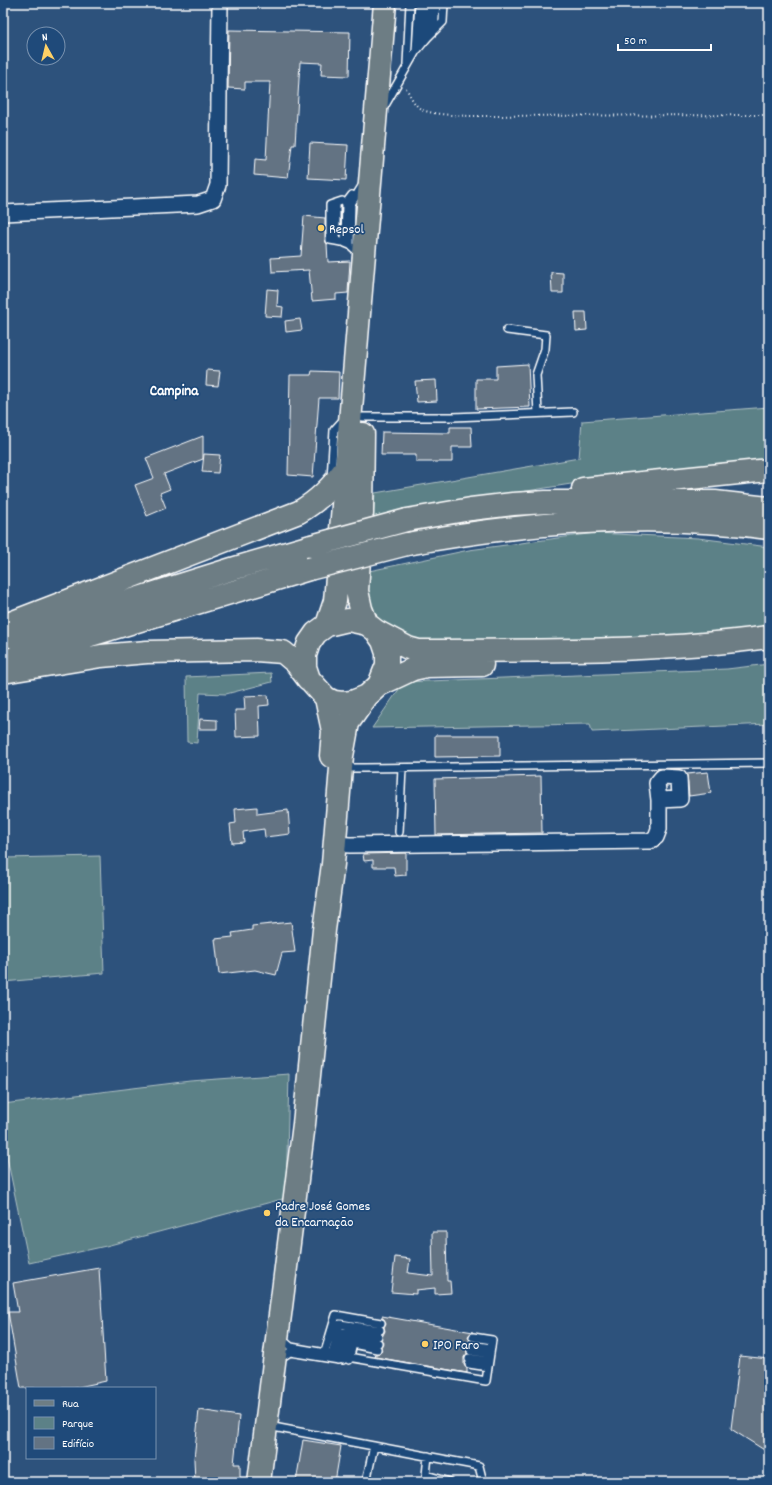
<svg xmlns="http://www.w3.org/2000/svg" width="772" height="1485" font-family="Dekko,sans-serif">
<style>
.green{fill:#5c8187;stroke:#aec0c3}
.building{fill:#637383;stroke:#fff}
.lines{fill:none;stroke-linecap:round;stroke-linejoin:round}
.service-casing{stroke:#fff;stroke-width:10}
.minor-casing{stroke:#fff;stroke-width:18}
.primary-casing{stroke:#fff;stroke-width:25}
.path{stroke:#fff;stroke-width:2;stroke-dasharray:1 3;stroke-linecap:butt}
.service{stroke:#1f4a7a;stroke-width:7}
.minor{stroke:#1f4a7a;stroke-width:15}
.primary{stroke:#6d7d84;stroke-width:22}
.primary-bridge-casing{stroke:#fff;stroke-width:25;stroke-linecap:butt}
.primary-bridge{stroke:#6d7d84;stroke-width:22}
.poi-dot{fill:#ffd166;stroke:#1f4a7a;stroke-width:1.5}
.labels{text-anchor:middle;stroke-width:3.5;stroke-linejoin:round;paint-order:stroke}
.poi-label{font-size:14px;fill:#fff;stroke:#1f4a7a;text-anchor:start}
.neighbourhood-label{font-size:15px;font-weight:bold;fill:#fff;stroke:#1f4a7a}
</style>
<rect width="100%" height="100%" fill="#2d527c"/>
<filter id="ink" filterUnits="userSpaceOnUse"><feTurbulence type="fractalNoise" baseFrequency=".025" numOctaves="2"/><feDisplacementMap in="SourceGraphic" scale="8" xChannelSelector="R" yChannelSelector="G"/><feConvolveMatrix kernelMatrix="1 2 1 2 8 2 1 2 1" color-interpolation-filters="sRGB"/></filter>
<g filter="url(#ink)">
<!-- green -->
<path class="green" d="M769 407V463C636 469 504 495 373 518L375 493 579 458 582 421Z
M595 533 698 538 769 547V628L661 643H427L399 637 373 617 366 597 369 571 469 550Z
M769 664V724L592 732 590 724 372 728 404 682 727 669Z
M271 673 272 682 226 694 200 693 197 743 187 742 186 677Z
M100 856 104 973 3 982V858Z
M289 1074 286 1198 106 1246 29 1263 3 1138V1104L190 1081Z"/>
<!-- building -->
<path class="building" d="M229 30 350 32 349 76 321 75 322 63 300 62 295 145H292L288 178 254 175 255 159 266 160 270 82H245V89L228 88Z
M310 143 348 145 346 180 308 178Z
M304 216 325 218V240L327 244 328 262 350 261 348 293 336 294V299L312 301 309 270 272 272 271 258 301 256Z
M551 272 563 273V293H552Z
M267 289 278 290 277 306 283 307 282 317 265 316Z
M575 312H586L587 330 576 331Z
M300 319 302 330 286 332 285 321Z
M528 364 530 407 476 409V379H496V366Z
M207 370 220 371 218 386 206 385Z
M312 371 339 372 338 398H319L313 477 288 475 290 375H311Z
M436 380 437 401 417 402 415 381Z
M450 427H471L472 447H452V462H416V455H381L382 432 450 433Z
M203 436V459L164 474 170 489 160 493 166 508 147 516 135 485 154 478 146 458Z
M204 454 220 455 218 473 202 472Z
M268 695 269 705 259 706 260 736 236 737 235 710H245L244 696Z
M200 719 217 720V729H199Z
M435 735H500V756L435 757Z
M708 772 711 793 689 796 687 774Z
M541 776 542 833 436 835 435 779Z
M257 807V814L288 810 290 834 265 837 264 829 243 832 244 842 232 843 230 824 236 823 235 809Z
M406 853V875L395 876 394 867H373V860L364 861 363 854Z
M291 922 295 952 282 953 276 975 255 970 219 974 215 939 233 937 232 933 252 930V926Z
M432 1232H446L447 1281H450L451 1293 435 1294V1288L416 1290V1294L391 1292 395 1257 410 1259 408 1273 433 1276Z
M99 1268 106 1381 74 1388H21L8 1312H18L13 1283Z
M382 1316 473 1332 468 1336 470 1341 467 1344V1354L464 1357V1365L467 1369V1373L375 1357 376 1354 380 1353 382 1350 381 1347 383 1343 381 1339 385 1331 384 1327 386 1323 384 1319 382 1318Z
M740 1356 769 1359V1453L731 1429Z
M199 1410 239 1416 234 1464H240V1482L220 1481V1482H195L194 1459Z
M303 1440 341 1446 335 1482H296Z"/>
<g class="lines">
<defs>
<path id="service" d="M434 31 443 22 444 3
M428 37 434 31 436 3
M422 44 428 37 430 3
M418 49 422 44 425 3
M407 64 410 3
M384 107 416 51 419 3
M336 241 330 240V205L336 203
M341 242 336 241V203L342 201
M350 245 345 243 346 203 352 195
M360 254 350 245 351 204 362 186
M507 330 546 335 545 349 536 375 538 413
M363 417H453L573 412
M331 479 334 430 344 419
M346 763 352 768H364L769 763
M399 832 402 768
M283 1336 285 1342 291 1347 486 1381 492 1340 473 1337
M472 1345 491 1348
M471 1351 490 1354
M324 1355 336 1315 381 1323
M331 1358 340 1324 380 1330
M469 1358 489 1361
M279 1359 290 1352 339 1360
M336 1359 345 1331 378 1336
M343 1360 349 1338 378 1343
M349 1360 353 1344 377 1349
M469 1364 488 1367
M268 1426 479 1466 483 1482
M428 1456 426 1475 450 1482
M366 1482 374 1446"/>
<path id="minor" d="M3 213 198 204 213 199 218 185 220 3
M334 844 350 845 650 841 656 837 659 829V800L680 799 679 778 662 777 657 783 659 800"/>
<path id="primary" d="M363 434 362 513 357 591 361 609 367 624
M583 489 769 470
M407 520 471 509 513 504 546 502H715L769 508
M407 544C526 522 648 512 769 528
M327 625 335 601 385 3
M3 626 299 512C320 500 334 485 347 466
M376 631 408 648 419 651C536 650 653 653 769 637
M14 637 232 569 311 546
M8 660 309 569
M3 672 101 656 147 652 256 650 283 652 296 663 308 679
M379 685 413 669 427 666 482 665
M326 698 333 731 331 756
M259 1482 304 1124 324 930 333 864 342 756 348 723 367 696 379 685 387 665V653L383 641 376 631 367 624 348 620 327 625 316 633 309 643 305 655V667L309 679 326 698 334 702 343 703 352 702 367 696"/>
</defs>
<!-- service casing -->
<use href="#service" class="service-casing"/>
<!-- minor casing -->
<use href="#minor" class="minor-casing"/>
<!-- primary casing -->
<use href="#primary" class="primary-casing"/>
<!-- path -->
<path class="path" d="M406 88C410 95 413 102 418 107 427 115 456 115 468 116L769 115"/>
<!-- service -->
<use href="#service" class="service"/>
<!-- minor -->
<use href="#minor" class="minor"/>
<!-- primary -->
<use href="#primary" class="primary"/>
<defs>
<path id="primary-bridge" d="M311 546 407 520
M309 569 407 544"/>
</defs>
<!-- primary-bridge casing -->
<use href="#primary-bridge" class="primary-bridge-casing"/>
<!-- primary-bridge -->
<use href="#primary-bridge" class="primary-bridge"/>
</g>
</g>
<!-- markers -->
<g class="poi-dot">
<circle cx="321" cy="228" r="4"/>
<circle cx="267" cy="1213" r="4"/>
<circle cx="425" cy="1344" r="4"/>
</g>
<g class="labels">
<!-- poi labels -->
<g class="poi-label">
<text x="329" y="233">Repsol</text>
<text x="275" y="1210">Padre José Gomes<tspan x="275" dy="16">da Encarnação</tspan></text>
<text x="433" y="1349">IPO Faro</text>
</g>
<!-- neighbourhood labels -->
<g class="neighbourhood-label">
<text x="174" y="395">Campina</text>
</g>
</g>
<!-- margin -->
<rect width="772" height="1485" fill="none" stroke="#1f4a7a" stroke-width="16"/>
<rect x="8" y="8" width="756" height="1469" fill="none" stroke="#fff" stroke-width="1.5" filter="url(#ink)"/>
<!-- legend -->
<rect x="26" y="1387" width="130" height="72" fill="#1f4a7a" stroke="#7992af"/>
<rect x="34" y="1400" width="20" height="6" fill="#6d7d84" stroke="#7992af"/>
<text x="62" y="1407" font-size="12" fill="#ffffff">Rua</text>
<rect x="34" y="1417" width="20" height="12" fill="#5c8187" stroke="#7992af"/>
<text x="62" y="1427" font-size="12" fill="#ffffff">Parque</text>
<rect x="34" y="1437" width="20" height="12" fill="#637383" stroke="#7992af"/>
<text x="62" y="1447" font-size="12" fill="#ffffff">Edifício</text>
<!-- north arrow -->
<g transform="translate(46 46) rotate(352)"><circle r="19" fill="#1f4a7a" stroke="#7992af"/>
<path d="M0-3L7 15L0 10L-7 15Z" fill="#ffd166"/>
<text y="-6" font-size="11" font-weight="bold" text-anchor="middle" fill="#ffffff">N</text>
</g>
<!-- scale -->
<path d="M618 44v6h93v-6" fill="none" stroke="#ffffff" stroke-width="2"/>
<text x="624" y="44" font-size="12" fill="#ffffff" stroke="#1f4a7a" stroke-width="3" paint-order="stroke">50 m</text>
</svg>
